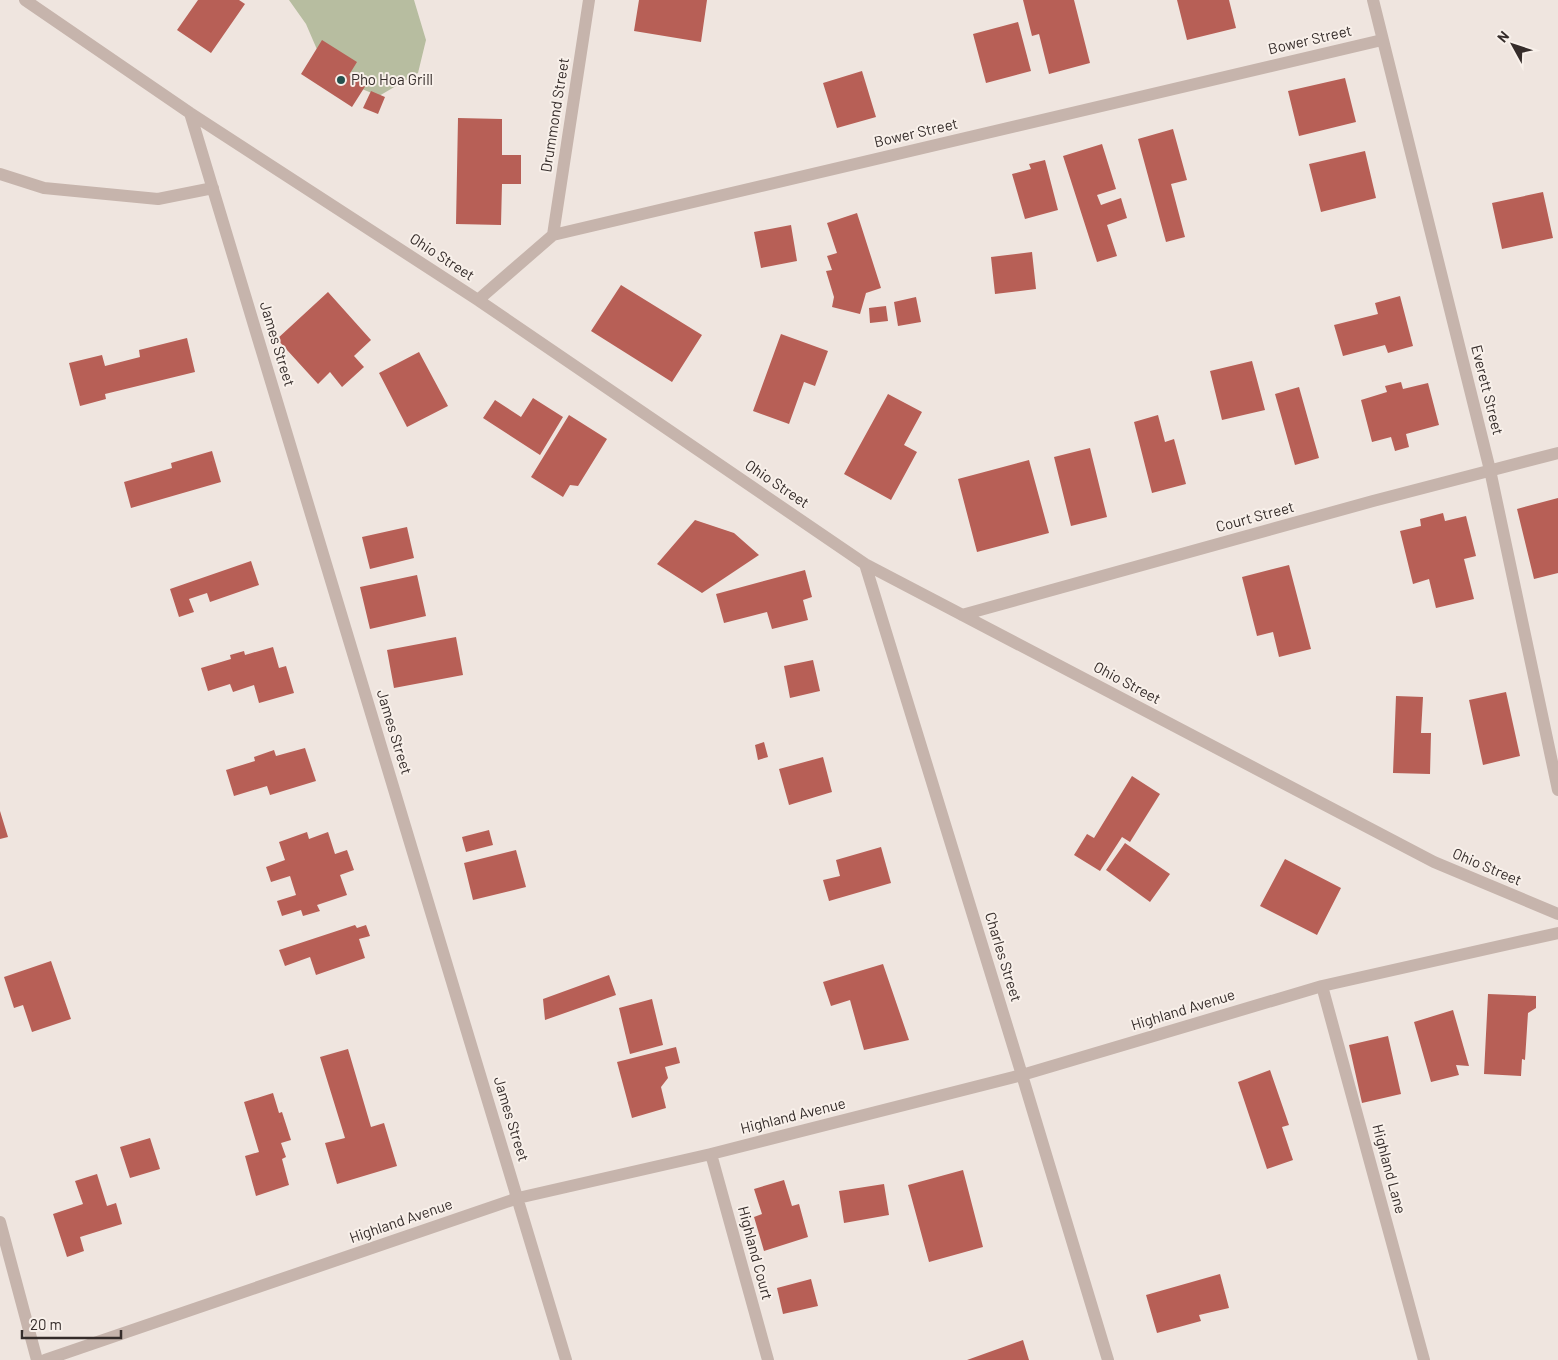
<svg xmlns="http://www.w3.org/2000/svg" width="1558" height="1360" font-family="Barlow,sans-serif">
<style>
.green{fill:#b7bda0}
.building{fill:#b75f56}
.lines{fill:none;stroke-linecap:round;stroke-linejoin:round}
.minor{stroke:#c6b4ac;stroke-width:12}
.poi-dot{fill:#25514e;stroke:#f8f0ea;stroke-width:2}
.labels{text-anchor:middle;stroke-width:4;stroke-linejoin:round;paint-order:stroke}
.street-label{font-size:15px;fill:#352c2a;stroke:#f8f0ea}
.poi-label{font-size:15px;fill:#352c2a;stroke:#f8f0ea;text-anchor:start}
</style>
<rect width="100%" height="100%" fill="#efe5df"/>
<!-- green -->
<path class="green" d="M289 0H414L426 40 418 73 379 96 328 75 306 24Z"/>
<!-- building -->
<path class="building" d="M198 0H239L245 4 211 53 177 30Z
M639 0H707L701 42 634 31Z
M1023 0H1074L1090 63 1049 74 1039 34 1032 36Z
M1177 0H1229L1236 28 1187 40Z
M1018 22 1031 71 986 83 973 34Z
M322 40 357 62 349 75 366 85 352 107 301 74Z
M862 71 876 117 837 128 823 83Z
M1345 78 1356 122 1299 136 1288 91Z
M371 91 385 97 378 114 363 108Z
M458 118 502 119V155H521V184H502L501 225 456 224Z
M1173 129 1187 180 1171 184 1185 237 1166 242 1138 139Z
M1102 144 1116 189 1097 195 1101 205 1121 198 1127 218 1107 225 1117 256 1097 262 1063 156Z
M1365 151 1376 198 1321 212 1309 164Z
M1045 160 1058 210 1025 219 1012 174 1031 169 1029 164Z
M1543 192 1553 238 1502 249 1492 203Z
M857 213 881 288 866 293 860 314 832 307 834 297 826 271 832 270 827 256 837 253 827 223Z
M791 225 797 261 761 268 754 232Z
M1032 252 1036 289 995 294 991 257Z
M621 285 702 335 672 382 591 331Z
M328 292 371 340 354 356 364 367 342 387 330 372 318 384 277 339Z
M1400 296 1413 346 1388 353 1385 345 1343 356 1334 325 1378 314 1375 303Z
M916 297 921 322 898 326 894 302Z
M886 306 888 321 870 323 869 308Z
M781 334 828 351 815 386 804 382 789 424 753 411Z
M187 338 195 372 105 394 106 399 80 406 69 363 102 355 105 366 140 357 139 350Z
M419 352 448 406 407 427 379 373Z
M1252 361 1265 410 1222 420 1210 371Z
M1401 382 1403 389 1428 383 1439 425 1406 434 1409 447 1395 451 1391 437 1372 442 1361 400 1387 392 1385 386Z
M1299 387 1319 458 1295 465 1275 394Z
M888 394 922 412 904 445 917 452 891 500 844 474Z
M533 398 563 417 540 455 483 418 495 400 521 417Z
M569 415 607 439 578 486 570 485 563 497 531 477Z
M1158 415 1165 442 1174 439 1186 484 1152 493 1134 422Z
M1090 448 1107 517 1071 526 1054 457Z
M212 451 221 482 131 508 124 482 172 468 171 463Z
M1029 460 1049 533 977 552 958 479Z
M1558 498V573L1534 579 1517 509Z
M1443 513 1445 521 1466 516 1476 556 1464 559 1474 599 1436 608 1429 579 1413 584 1400 531 1421 526 1420 519Z
M695 520 734 533 759 555 702 593 657 564Z
M407 527 414 558 370 569 362 537Z
M251 561 259 585 210 602 207 593 189 599 194 612 179 617 170 589Z
M1289 565 1311 649 1279 657 1273 632 1257 636 1242 577Z
M805 570 812 597 803 600 808 620 772 629 767 612 724 623 716 594Z
M417 575 426 616 370 629 360 587Z
M456 637 463 675 394 688 387 650Z
M273 647 279 668 286 666 294 693 259 703 254 685 233 692 230 684 208 691 201 668 231 659 230 655 244 651 245 655Z
M813 660 820 691 790 698 784 666Z
M1506 692 1520 756 1483 765 1469 700Z
M1396 696 1423 697 1421 733H1431L1430 774 1393 773Z
M764 742 768 757 758 760 755 745Z
M305 748 316 781 270 795 267 786 234 796 226 770 255 761 254 757 274 750 276 756Z
M823 757 832 792 789 805 779 769Z
M1132 776 1160 794 1130 842 1122 837 1100 871 1074 855 1087 834 1094 838Z
M0 811 8 837 0 839Z
M489 830 493 845 466 852 462 837Z
M307 832 309 839 328 832 335 854 347 850 354 870 340 875 347 895 317 905 320 911 303 916 301 910 282 916 277 901 296 895 290 876 271 882 266 867 285 860 279 842Z
M1125 843 1170 874 1150 902 1106 870Z
M881 847 891 883 829 901 823 880 840 876 836 860Z
M516 850 526 887 473 900 464 863Z
M1285 859 1341 888 1317 935 1260 906Z
M355 925 357 928 366 925 370 936 359 939 365 958 316 975 310 957 285 966 279 950Z
M51 961 71 1019 32 1032 23 1005 14 1008 4 977Z
M883 964 909 1040 864 1050 850 1000 831 1006 823 982Z
M609 975 616 995 545 1020 543 999Z
M1488 994 1536 996V1008L1528 1013 1525 1060 1522 1059 1521 1076 1484 1074Z
M652 999 663 1045 630 1054 619 1008Z
M1453 1010 1469 1066 1456 1065 1459 1075 1431 1082 1414 1022Z
M1388 1036 1401 1094 1362 1103 1349 1045Z
M676 1047 680 1063 665 1067 668 1078 661 1087 666 1108 632 1118 617 1062Z
M348 1049 371 1127 384 1123 397 1166 337 1184 325 1143 345 1138 320 1057Z
M1270 1070 1289 1125 1282 1127 1293 1160 1267 1169 1238 1082Z
M273 1093 279 1113 282 1112 291 1140 281 1143 286 1157 282 1159 289 1185 256 1196 245 1156 259 1152 244 1102Z
M150 1138 160 1169 130 1178 120 1147Z
M963 1170 983 1247 929 1262 908 1185Z
M97 1174 107 1206 116 1203 122 1224 80 1237 84 1251 67 1257 53 1214 83 1204 75 1181Z
M784 1180 792 1206 799 1204 808 1237 764 1251 754 1217 762 1214 754 1189Z
M884 1184 889 1215 844 1223 839 1191Z
M1220 1274 1229 1308 1199 1315 1201 1321 1157 1333 1146 1295Z
M811 1279 818 1306 783 1314 777 1288Z
M1023 1340 1029 1360H967Z"/>
<g class="lines">
<!-- minor -->
<path class="minor" d="M25 0 190 113 478 300 865 564 1434 862 1558 914
M1373 0 1490 470 1558 790
M190 113 566 1360
M0 174 44 188 158 199 213 188
M553 235 589 0
M478 300 553 235 1382 40
M865 564 1022 1075 1108 1360
M962 615 1373 501 1558 453
M1322 986 1424 1360
M711 1154 768 1360
M0 1222 37 1360
M45 1360 518 1198 711 1154 1022 1075 1322 986 1558 933"/>
</g>
<!-- markers -->
<circle class="poi-dot" cx="341" cy="80" r="5"/>
<g class="labels">
<!-- street labels -->
<g class="street-label">
<text transform="translate(1310 40) rotate(-13)" y="5">Bower Street</text>
<text transform="translate(555 115) rotate(-81)" y="5">Drummond Street</text>
<text transform="translate(916 133) rotate(-13)" y="5">Bower Street</text>
<text transform="translate(442 257) rotate(33)" y="5">Ohio Street</text>
<text transform="translate(277 344) rotate(73)" y="5">James Street</text>
<text transform="translate(1487 390) rotate(76)" y="5">Everett Street</text>
<text transform="translate(777 484) rotate(34)" y="5">Ohio Street</text>
<text transform="translate(1255 517) rotate(-15)" y="5">Court Street</text>
<text transform="translate(1127 683) rotate(28)" y="5">Ohio Street</text>
<text transform="translate(394 732) rotate(73)" y="5">James Street</text>
<text transform="translate(1487 867) rotate(23)" y="5">Ohio Street</text>
<text transform="translate(1003 957) rotate(73)" y="5">Charles Street</text>
<text transform="translate(1183 1010) rotate(-17)" y="5">Highland Avenue</text>
<text transform="translate(793 1116) rotate(-14)" y="5">Highland Avenue</text>
<text transform="translate(511 1119) rotate(73)" y="5">James Street</text>
<text transform="translate(1389 1169) rotate(75)" y="5">Highland Lane</text>
<text transform="translate(401 1221) rotate(-19)" y="5">Highland Avenue</text>
<text transform="translate(755 1253) rotate(75)" y="5">Highland Court</text>
</g>
<!-- poi labels -->
<g class="poi-label">
<text x="351" y="85">Pho Hoa Grill</text>
</g>
</g>
<!-- north arrow -->
<g transform="translate(1513 45) rotate(310)" stroke="#f8f0ea" stroke-width="4" paint-order="stroke">
<path d="M0-4L9 19L0 12L-9 19Z" fill="#352c2a"/>
<text y="-8" font-size="14" font-weight="bold" text-anchor="middle" fill="#352c2a">N</text>
</g>
<!-- scale -->
<path d="M22 1330v8h99v-8" fill="none" stroke="#352c2a" stroke-width="2.5"/>
<text x="30" y="1330" font-size="15" fill="#352c2a" stroke="#f8f0ea" stroke-width="4" paint-order="stroke">20 m</text>
</svg>
